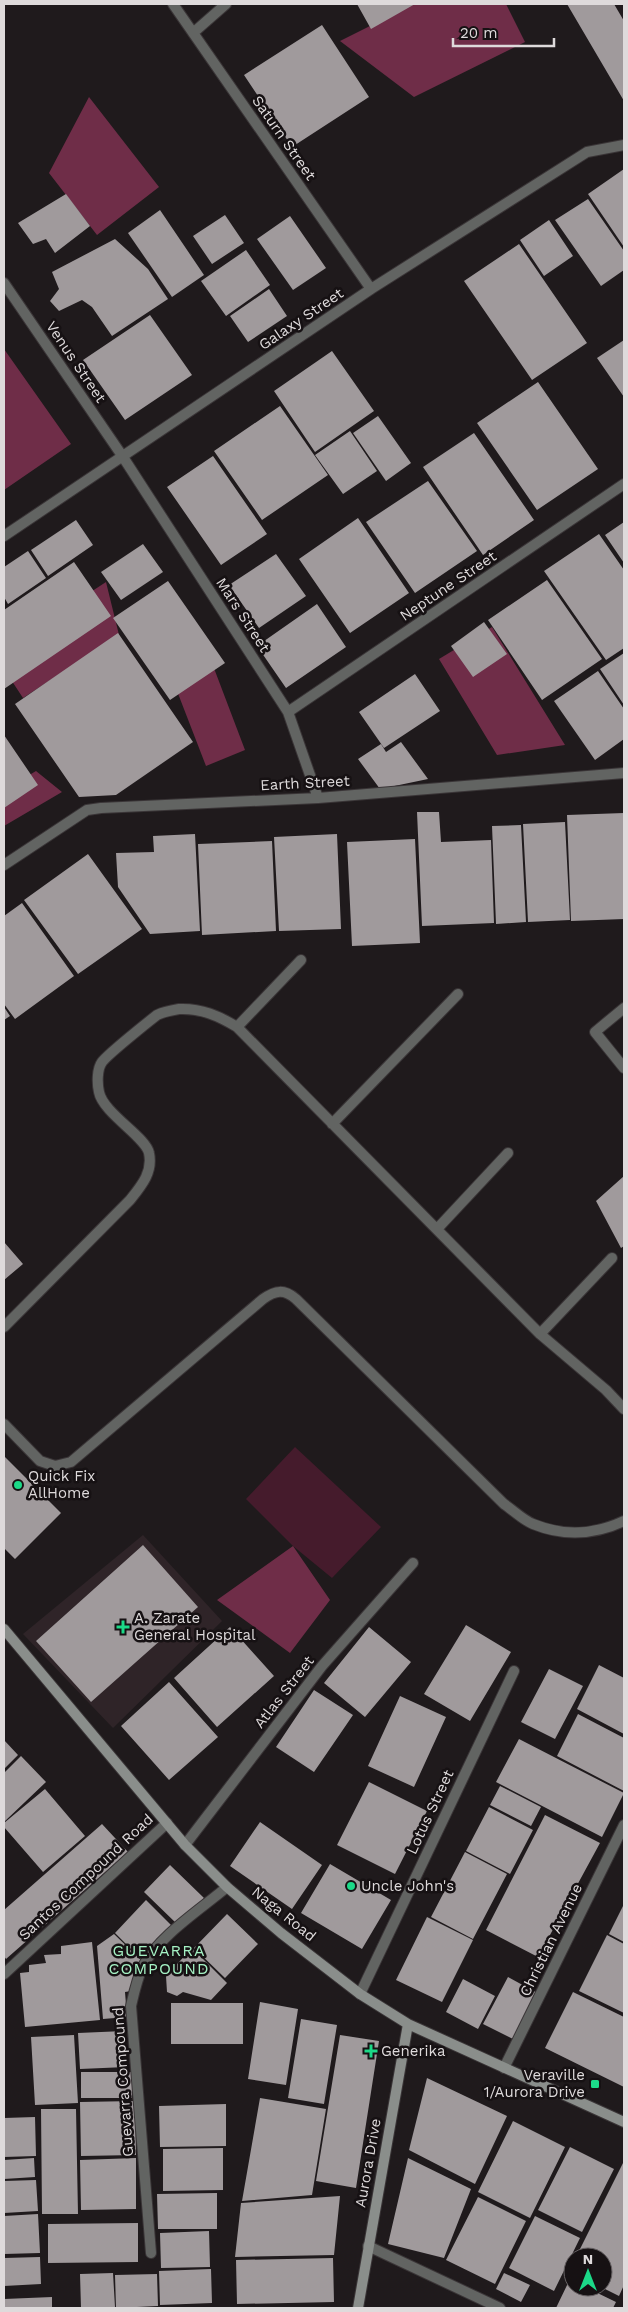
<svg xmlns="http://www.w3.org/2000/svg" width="628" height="2312" font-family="'Work Sans',sans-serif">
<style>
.built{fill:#2f2428}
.green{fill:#451b2c}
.forest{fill:#6f2d48}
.building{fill:#a09a9c}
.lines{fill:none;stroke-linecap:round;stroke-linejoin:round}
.street-casing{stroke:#3a3537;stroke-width:12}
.secondary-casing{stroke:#3a3537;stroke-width:12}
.street{stroke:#626462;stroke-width:10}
.secondary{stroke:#8a8e8b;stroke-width:10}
.poi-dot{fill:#1cd988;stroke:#161113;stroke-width:2}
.labels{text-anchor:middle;stroke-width:5;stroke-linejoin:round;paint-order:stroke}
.street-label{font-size:15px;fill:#dedadb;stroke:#161113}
.poi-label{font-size:15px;fill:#dedadb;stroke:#161113;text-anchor:start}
.neighbourhood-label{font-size:16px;letter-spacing:1px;fill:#a5f2c4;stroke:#161113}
</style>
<rect width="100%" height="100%" fill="#1f1a1c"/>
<!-- built -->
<path class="built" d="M143 1535 222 1621 113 1728 23 1634Z"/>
<!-- green -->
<path class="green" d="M295 1447 381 1527 332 1578 293 1546 246 1499Z"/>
<!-- forest -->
<path class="forest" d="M414 4H506L525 42 414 97 340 41Z
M89 97 159 187 97 235 49 173Z
M4 349 71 444 4 490Z
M106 582 119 635 23 698 4 669V649Z
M492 627 565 745 497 755 439 659Z
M212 663 245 750 206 766 172 678Z
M36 771 62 792 4 826V790Z
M293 1546 330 1600 290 1653 217 1600Z"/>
<!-- building -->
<path class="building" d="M357 4H415L371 29Z
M567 4H614L624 21V101Z
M322 25 369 97 292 147 244 75Z
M624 169V247L588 194Z
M66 194 90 226 55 253 46 239 33 244 18 223Z
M588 199 624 251V270L601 286 555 220Z
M160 210 204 275 172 297 128 233Z
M225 215 244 243 212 264 193 236Z
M290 216 326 268 293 290 257 239Z
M549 220 573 256 544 276 520 240Z
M115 239 148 269 168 299 112 336 92 307 82 300 59 311 50 301 59 289 52 272Z
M519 244 587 343 532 380 464 281Z
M246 250 270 285 226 316 201 281Z
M269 289 287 316 248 342 230 316Z
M150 315 192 375 125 420 83 360Z
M624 340V397L597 358Z
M332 351 374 411 315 452 274 391Z
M538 382 598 469 537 510 477 423Z
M280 406 328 475 262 520 214 451Z
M378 416 411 463 386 481 353 433Z
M350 431 377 471 343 494 315 455Z
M474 433 534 520 483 555 423 467Z
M213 456 267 534 221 565 167 487Z
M428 481 477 551 415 593 366 522Z
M358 518 409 593 350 633 299 559Z
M76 520 93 545 48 576 31 550Z
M624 522V563L605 535Z
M599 534 624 570V648L606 660 544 571Z
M143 544 163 572 121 600 101 572Z
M28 551 46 578 8 604 4 597V567Z
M276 554 306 596 259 628 229 585Z
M74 562 111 616 4 689V610Z
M547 580 602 659 542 700 488 620Z
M168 581 225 663 170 700 113 618Z
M317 604 346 647 286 688 257 646Z
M484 622 507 654 473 677 451 646Z
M118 633 193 742 116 795 79 797 15 704Z
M624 653V705L600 669Z
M598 671 624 709V739L595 760 554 701Z
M415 674 440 711 384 748 359 712Z
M4 735 38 785 4 808Z
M401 742 428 779 380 789 358 759 381 744 386 752Z
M417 812H439L441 842 491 840 494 923 422 926Z
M624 813V919L571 921 567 815Z
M565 822 570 920 528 922 523 824Z
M521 825 526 922 496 924 492 826Z
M195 834 200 931 150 934 118 887 116 853 154 852 153 836Z
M337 834 341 929 279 931 274 837Z
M415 839 420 943 352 946 347 842Z
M272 841 276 931 202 935 198 844Z
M88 854 142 929 78 974 24 900Z
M22 903 74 976 15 1019 4 1004V916Z
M4 1007 10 1016 4 1020Z
M624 1176V1246L621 1248 596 1201Z
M4 1242 23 1264 4 1280Z
M4 1456 61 1513 15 1559 4 1548Z
M143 1545 198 1607 91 1702 36 1641Z
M466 1625 511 1652 470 1721 424 1694Z
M230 1627 274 1676 217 1727 174 1678Z
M369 1627 411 1662 365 1717 324 1683Z
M599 1665 624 1678V1734L577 1709Z
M549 1669 583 1686 555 1739 521 1722Z
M169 1682 218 1737 169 1780 121 1726Z
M314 1690 353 1715 314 1772 276 1747Z
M400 1696 446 1717 414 1787 368 1766Z
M578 1714 624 1738V1791L557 1756Z
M519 1739 624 1793 602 1837 496 1782Z
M4 1740 18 1755 4 1769Z
M21 1756 46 1782 4 1822V1773Z
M369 1782 427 1811 395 1874 337 1845Z
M500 1786 541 1807 531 1826 490 1805Z
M45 1789 85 1836 43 1872 4 1827V1823Z
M489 1807 533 1830 510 1874 466 1851Z
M545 1815 600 1843 538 1957 486 1930Z
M260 1822 322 1865 292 1909 230 1866Z
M102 1824 128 1852 6 1959 4 1956V1910Z
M465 1852 507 1874 473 1939 431 1917Z
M330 1864 391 1900 362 1949 301 1913Z
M170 1865 204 1898 178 1925 144 1892Z
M146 1900 174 1928 142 1960 115 1933Z
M624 1904V1942L609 1934Z
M227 1914 258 1944 225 1978 194 1948Z
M427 1917 473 1940 442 2002 396 1980Z
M114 1934 142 1961 131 1991 125 1992 127 2017 103 2019 97 1946Z
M607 1935 624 1944V2013L579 1991Z
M92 1942 100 2020 25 2027 20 1973 29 1972V1965L46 1963 44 1955 61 1954V1946Z
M192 1948 227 1983 211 2000 183 1992 177 1996 167 1992 166 1976Z
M508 1977 539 1994 515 2040 483 2024Z
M463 1979 495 1996 478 2029 446 2012Z
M573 1992 624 2017V2087L545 2048Z
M260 2002 298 2009 286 2085 248 2079Z
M171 2003H243V2044H171Z
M301 2019 337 2025 324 2104 288 2098Z
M124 2031 126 2067 80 2069 78 2033Z
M74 2035 78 2103 35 2105 31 2037Z
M340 2035 379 2041 356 2188 316 2181Z
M81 2072H132V2098H81Z
M427 2078 507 2116 475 2184 409 2150Z
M260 2098 326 2109 312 2195 242 2201Z
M135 2101 136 2155 81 2156 80 2102Z
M226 2104V2146L160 2147 159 2106Z
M41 2109H76L78 2214H42Z
M35 2117 36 2156 4 2157V2118Z
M513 2121 565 2147 530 2218 478 2192Z
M570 2147 614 2169 582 2232 538 2210Z
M223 2148V2190L163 2191V2149Z
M34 2158 35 2177 4 2179V2160Z
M136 2158V2209L81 2210 80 2160Z
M408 2158 471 2189 444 2258 388 2244Z
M624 2161V2285L619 2296 603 2288V2257H576Z
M36 2180 38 2211 4 2213V2181Z
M217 2193V2229H158L157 2194Z
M340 2196 334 2255 235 2257 241 2203Z
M478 2197 526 2221 495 2284 446 2260Z
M38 2214 40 2253 4 2254V2216Z
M535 2216 580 2238 554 2291 509 2268Z
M138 2223V2262L48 2263V2224Z
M209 2231 210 2267 161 2268 160 2233Z
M40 2257 41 2284 4 2286V2258Z
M333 2258 334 2302 237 2304 236 2260Z
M211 2269 212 2303 160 2305 159 2271Z
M113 2273 115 2307 81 2308 80 2274Z
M504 2273 530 2285 521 2302 496 2289Z
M157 2274 158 2306 116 2308 115 2275Z
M570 2279 573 2281V2287H585L616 2302 613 2308H556Z
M52 2297V2308H4V2299Z"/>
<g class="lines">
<defs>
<path id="street" d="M173 4 371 289
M193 33 226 4
M4 283 123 457 288 712 318 798
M4 536 371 289 587 152 624 145
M288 712 624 484
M4 865 87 810 101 808 318 798 624 773
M624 1008 595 1032 624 1068
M237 1027 301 960
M332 1124 458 994
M437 1229 508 1153
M4 1327 130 1200C142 1185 153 1172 149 1153 146 1137 103 1113 99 1092 97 1083 97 1069 102 1062 108 1054 148 1022 157 1015 163 1012 173 1010 179 1009 201 1008 219 1016 237 1027L540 1334 606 1390 624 1409
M540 1334 612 1258
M4 1424 40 1461 55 1466 71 1462 263 1299C276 1290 284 1289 296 1299L504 1504C513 1510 523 1520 533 1524 565 1537 594 1535 624 1521
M185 1845 322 1666 413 1563
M4 1974 167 1823
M360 1994 514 1671
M504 2068 624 1825
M368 2246 500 2308
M151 2253 131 2006C134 1993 137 1979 143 1966 159 1936 201 1909 227 1887"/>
<path id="secondary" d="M4 1629 185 1845 227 1887 281 1933 360 1994 408 2024 624 2122
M358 2308 408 2024"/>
</defs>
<!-- street casing -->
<use href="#street" class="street-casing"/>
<!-- secondary casing -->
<use href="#secondary" class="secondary-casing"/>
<!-- street -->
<use href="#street" class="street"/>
<!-- secondary -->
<use href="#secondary" class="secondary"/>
</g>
<!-- markers -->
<g class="poi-dot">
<circle cx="18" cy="1485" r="5"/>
<path d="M120.5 1619.5h5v5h5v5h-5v5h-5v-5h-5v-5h5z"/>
<circle cx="351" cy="1886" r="5"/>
<path d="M368.5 2043.5h5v5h5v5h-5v5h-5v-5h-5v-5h5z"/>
<rect x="590" y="2079" width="10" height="10" rx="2.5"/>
</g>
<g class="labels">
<!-- street labels -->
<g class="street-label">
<text transform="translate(284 138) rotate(55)" y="5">Saturn Street</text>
<text transform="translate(301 319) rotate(-34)" y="5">Galaxy Street</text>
<text transform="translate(76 362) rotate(56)" y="5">Venus Street</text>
<text transform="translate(448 586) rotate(-34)" y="5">Neptune Street</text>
<text transform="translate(243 615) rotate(57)" y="5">Mars Street</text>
<text transform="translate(305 783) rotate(-3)" y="5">Earth Street</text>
<text transform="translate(284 1692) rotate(-52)" y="5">Atlas Street</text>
<text transform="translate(430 1812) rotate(-65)" y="5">Lotus Street</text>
<text transform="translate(86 1877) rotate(-43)" y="5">Santos Compound Road</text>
<text transform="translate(284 1914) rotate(39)" y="5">Naga Road</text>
<text transform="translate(551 1940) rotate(-64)" y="5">Christian Avenue</text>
<text transform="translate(123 2082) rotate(-94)" y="5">Guevarra Compound</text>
<text transform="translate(368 2163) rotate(-80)" y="5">Aurora Drive</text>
</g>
<!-- poi labels -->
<g class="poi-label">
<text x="28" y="1481">Quick Fix<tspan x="28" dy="17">AllHome</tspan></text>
<text x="134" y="1623">A. Zarate<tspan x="134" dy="17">General Hospital</tspan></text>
<text x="361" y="1891">Uncle John's</text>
<text x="381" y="2056">Generika</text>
<text x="585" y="2080" text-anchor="end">Veraville<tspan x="585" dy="17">1/Aurora Drive</tspan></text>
</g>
<!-- neighbourhood labels -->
<g class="neighbourhood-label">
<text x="159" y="1956">GUEVARRA<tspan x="159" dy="18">COMPOUND</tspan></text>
</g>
</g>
<!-- border -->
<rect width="628" height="2312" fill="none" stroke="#dedadb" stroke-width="10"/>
<!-- north arrow -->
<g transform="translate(588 2272)"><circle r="24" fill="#161113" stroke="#666163"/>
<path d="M0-4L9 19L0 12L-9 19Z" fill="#1cd988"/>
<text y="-8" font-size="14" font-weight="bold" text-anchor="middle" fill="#dedadb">N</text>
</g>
<!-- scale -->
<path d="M453 38v8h101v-8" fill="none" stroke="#dedadb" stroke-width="2.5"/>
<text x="460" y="38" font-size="15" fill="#dedadb" stroke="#161113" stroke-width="4" paint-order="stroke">20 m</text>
</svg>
